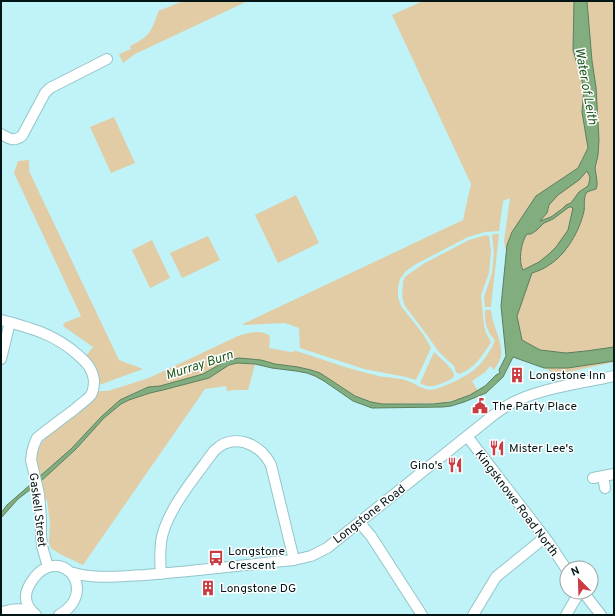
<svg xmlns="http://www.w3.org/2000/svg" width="615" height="616" font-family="Overpass,sans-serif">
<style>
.green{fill:#e1cca5}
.water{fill:#82ad7e;stroke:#5c7f5f;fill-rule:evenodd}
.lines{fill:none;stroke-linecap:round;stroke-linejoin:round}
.minor-casing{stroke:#93c5ca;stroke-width:12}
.minor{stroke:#fff;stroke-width:10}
.labels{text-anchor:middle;stroke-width:3;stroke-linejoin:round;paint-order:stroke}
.poi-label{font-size:12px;fill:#021517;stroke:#fff;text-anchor:start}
.street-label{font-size:12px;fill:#021517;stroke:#fff}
.water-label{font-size:13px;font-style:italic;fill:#1e591b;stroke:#fff}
</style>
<rect width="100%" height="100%" fill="#bff3f7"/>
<!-- green -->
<path class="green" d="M183 1H248L135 54 123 63 119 54 131 49 130 46C151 36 151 31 159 10H161Z
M423 1H614V362L555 375 517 347 510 270 504 241 510 198 503 201 499 231 485 232 468 237 416 264 406 271 400 279 398 288V297L401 306 423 334 431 348 416 380 406 377 364 369 300 348 299 328 285 323 244 325 243 324 463 220 471 184 392 15Z
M114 117 135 163 111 173 90 127Z
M29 160V171L119 360 143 369 99 385C98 373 94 365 86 356L93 347 63 326 64 323 81 316 14 173 18 161Z
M296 195 319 243 278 263 255 215Z
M496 234H499L491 307H485L484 297 492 273 493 263 494 254 492 235Z
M486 235 489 236 491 251 489 273 481 295 484 326 486 333 491 342 490 344C481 357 474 369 459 374L456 372 454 366 439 352 427 335 405 306 402 297 403 281 406 276 425 263 469 240Z
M208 236 220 260 182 278 170 253Z
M152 240 170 278 150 288 132 250Z
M485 310H491C492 325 503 341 501 356 500 361 496 366 494 370L490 366 485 372 472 381 478 391 460 399 441 403 382 404 371 402 355 396 320 373 311 370 298 367 275 364 261 360 239 358 224 362 203 374 160 386 144 388 120 400 101 417 71 449 39 477 36 468 37 454 40 445 48 435 98 391H108L149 378 238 336C248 333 260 329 269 335L270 339 269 348 291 352 296 351C322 359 348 369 375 375 384 378 395 377 405 380 413 382 421 389 430 390 439 390 467 376 474 370 482 364 492 349 495 340 487 333 484 321 485 310Z
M434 352C438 356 455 370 454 376 453 380 436 386 432 386 427 387 424 385 420 383Z
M237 363 255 364 248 390H236L227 391 226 386 205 389 83 565 60 554 52 549 50 546 49 541 50 522 47 500H45L40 482 76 449 104 418 121 404 129 400 150 393 163 390 209 378 223 368 229 365Z"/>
<!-- water -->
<path class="water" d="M574 1H587L592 61 596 87 599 140 598 155 595 168 597 181V186L596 189C593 190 589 191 587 192 583 197 585 206 584 211 580 230 566 255 549 265 544 269 538 271 532 273L517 316 522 340 540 350 566 353 586 351 614 347V361L568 368H544L513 357 503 377 486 393 464 402 451 406 443 407 372 408 353 401 324 381 315 376 307 373 296 371 272 368 255 364 237 363 229 365 209 378 163 390 150 393 129 400 121 404 104 418 76 449 40 482 18 499 1 518V513L7 505 71 449 101 417 120 400 148 387 160 386 203 374 224 362 229 360 239 358 261 360 275 364 298 367 311 370 320 373 355 396 371 402 382 404H433L451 402 470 395 485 386 496 375 500 373 499 370 506 356 501 306 507 245 512 232 536 196 578 168 588 148 582 112 584 88 573 50ZM587 171 590 177 589 183 588 186 579 192 571 203 566 205 562 209 551 217 540 221 547 213 549 205 558 195 579 180ZM569 207H571L573 208 568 230 556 247 549 254 539 262 523 270C518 261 521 242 527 234H531L537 230 544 223 553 219Z"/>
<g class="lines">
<defs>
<path id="minor" d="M1 134C10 139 13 142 22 136L45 93 50 88 107 59
M1 320C31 328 55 334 78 355 87 363 92 368 94 380 94 385 94 390 91 395 87 400 80 404 75 409 64 417 54 425 43 433L37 438 34 445 32 452 31 460 39 494 41 518V535L42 546 48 567
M1 359 10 322
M467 436 549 543 567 570
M603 476 605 488
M593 478 614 474
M359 522 371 536 422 615
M70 572C96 580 119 576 145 575 195 571 244 565 294 560L311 556 327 548 486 421C496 413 506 405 518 400 548 387 582 383 614 376
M161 574C160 563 160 553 161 542 165 512 196 476 214 451 233 432 260 443 271 465L294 560
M583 592 601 615
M2 612C14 609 19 608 32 611
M36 615C23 604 23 592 34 578 43 566 58 561 70 572 75 577 77 582 77 589 77 600 69 610 59 615
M473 615 496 577 544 538
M566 615 576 598 581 592"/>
</defs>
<!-- minor casing -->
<use href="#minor" class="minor-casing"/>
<!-- minor -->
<use href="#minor" class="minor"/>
</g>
<!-- icons -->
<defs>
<symbol id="building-bare" viewBox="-9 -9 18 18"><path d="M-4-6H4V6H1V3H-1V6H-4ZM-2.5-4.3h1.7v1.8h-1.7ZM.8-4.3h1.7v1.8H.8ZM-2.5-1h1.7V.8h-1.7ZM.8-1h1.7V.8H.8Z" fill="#cb3b42" stroke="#fff" stroke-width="2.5" paint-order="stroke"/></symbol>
<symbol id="civic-bare" viewBox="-9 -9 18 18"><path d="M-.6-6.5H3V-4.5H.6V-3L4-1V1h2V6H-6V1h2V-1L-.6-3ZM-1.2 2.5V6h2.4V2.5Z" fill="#cb3b42" stroke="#fff" stroke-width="2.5" paint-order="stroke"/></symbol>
<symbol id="restaurant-bare" viewBox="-9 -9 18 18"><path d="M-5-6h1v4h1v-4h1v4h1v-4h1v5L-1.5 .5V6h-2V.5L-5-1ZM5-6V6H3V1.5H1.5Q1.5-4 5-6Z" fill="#cb3b42" stroke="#fff" stroke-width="2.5" paint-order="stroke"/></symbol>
<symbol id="bus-bare" viewBox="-9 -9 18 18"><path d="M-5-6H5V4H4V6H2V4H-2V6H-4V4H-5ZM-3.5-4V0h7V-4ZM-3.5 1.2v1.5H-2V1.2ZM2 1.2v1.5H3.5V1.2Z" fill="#cb3b42" stroke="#fff" stroke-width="2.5" paint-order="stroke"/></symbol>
</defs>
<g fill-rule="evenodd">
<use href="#building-bare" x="506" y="364" width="22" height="22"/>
<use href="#civic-bare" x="469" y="395" width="22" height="22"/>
<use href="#restaurant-bare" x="486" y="437" width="22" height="22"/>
<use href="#restaurant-bare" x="444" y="454" width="22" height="22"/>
<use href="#bus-bare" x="205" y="547" width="22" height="22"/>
<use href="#building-bare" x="197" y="577" width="22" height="22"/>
</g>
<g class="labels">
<!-- poi labels -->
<g class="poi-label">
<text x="529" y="379">Longstone Inn</text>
<text x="492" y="410">The Party Place</text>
<text x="509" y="452">Mister Lee's</text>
<text x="443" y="469" text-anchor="end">Gino's</text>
<text x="228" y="555">Longstone<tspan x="228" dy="14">Crescent</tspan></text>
<text x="220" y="592">Longstone DG</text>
</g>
<!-- street labels -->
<g class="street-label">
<text transform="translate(517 503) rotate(53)" y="4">Kingsknowe Road North</text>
<text transform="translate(38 510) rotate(83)" y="4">Gaskell Street</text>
<text transform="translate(369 514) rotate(-38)" y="4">Longstone Road</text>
</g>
<!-- water labels -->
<g class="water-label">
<text transform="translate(587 86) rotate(80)" y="5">Water of Leith</text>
<text transform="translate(199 364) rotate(-18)" y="5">Murray Burn</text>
</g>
</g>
<!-- border -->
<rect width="615" height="616" fill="none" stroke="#021517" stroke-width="4"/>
<!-- north arrow -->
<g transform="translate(579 580) rotate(337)"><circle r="19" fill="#ffffff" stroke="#9aa1a2"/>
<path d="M0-3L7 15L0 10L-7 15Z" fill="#cb3b42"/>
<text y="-6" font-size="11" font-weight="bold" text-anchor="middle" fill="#021517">N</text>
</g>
</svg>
